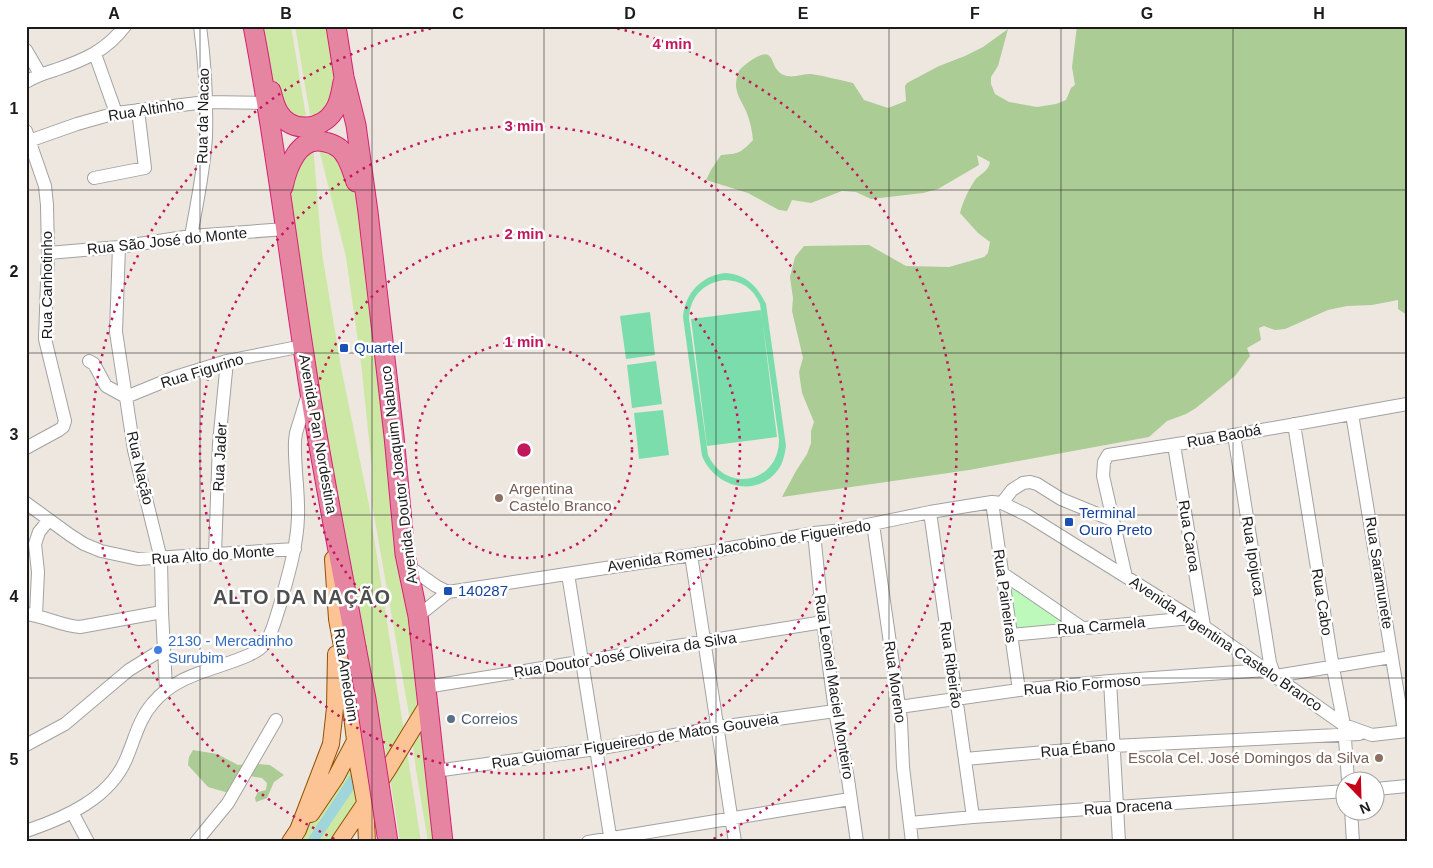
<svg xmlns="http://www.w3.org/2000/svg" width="1433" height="868" font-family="Arial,sans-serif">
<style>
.grass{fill:#cde8a4}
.forest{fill:#abcc94}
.park{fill:#bcf9ba}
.pitch{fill:#7cddac;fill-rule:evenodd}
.water{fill:#9fd5db}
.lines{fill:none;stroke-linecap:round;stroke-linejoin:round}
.minor-casing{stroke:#a2a2a2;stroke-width:14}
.major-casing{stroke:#915000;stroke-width:18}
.highway-casing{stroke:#d52274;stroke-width:21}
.minor{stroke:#fff;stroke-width:12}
.major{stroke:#fcc495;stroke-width:16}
.highway{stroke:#e685a2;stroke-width:19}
.highway-bridge-casing{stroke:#d52274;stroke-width:21;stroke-linecap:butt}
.highway-bridge{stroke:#e685a2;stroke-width:19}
.grid{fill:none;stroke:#1b1b1b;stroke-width:1;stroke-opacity:0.55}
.ring{fill:none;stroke:#c2185b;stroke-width:2.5;stroke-dasharray:2.5 5}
.transit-dot{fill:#1a4fb4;stroke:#fff;stroke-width:2}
.education-dot{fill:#8d6e63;stroke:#fff;stroke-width:2}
.shop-dot{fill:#3f7fe0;stroke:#fff;stroke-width:2}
.service-dot{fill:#5c6f8a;stroke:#fff;stroke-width:2}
.labels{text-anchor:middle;stroke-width:5;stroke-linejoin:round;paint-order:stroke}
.street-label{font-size:15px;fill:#1b1b1b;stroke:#fff}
.transit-label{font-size:15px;fill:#164399;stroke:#fff;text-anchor:start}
.education-label{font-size:15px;fill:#785e54;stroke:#fff;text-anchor:start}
.shop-label{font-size:15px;fill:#366cbe;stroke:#fff;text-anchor:start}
.service-label{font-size:15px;fill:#4e5e75;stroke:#fff;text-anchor:start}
.district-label{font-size:20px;font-weight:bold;letter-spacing:1px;fill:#4e4e4e;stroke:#fff}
.centre{fill:#c2185b;stroke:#fff;stroke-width:2.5}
.ring-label{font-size:15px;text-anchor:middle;font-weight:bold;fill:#c2185b;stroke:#fff;stroke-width:5;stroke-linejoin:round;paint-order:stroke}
.neatline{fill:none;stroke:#1b1b1b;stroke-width:2}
.grid-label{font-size:16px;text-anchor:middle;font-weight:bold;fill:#1b1b1b}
</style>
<rect width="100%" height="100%" fill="#ede7e0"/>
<!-- grass -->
<path class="grass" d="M254 26H291L307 122H294L276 95 270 72Z
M295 26H334L340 99 311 121Z
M313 144 322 253 341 367 369 505 421 842H400L385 747 355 613 284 193Z
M318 145H327L352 179 358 209 439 842H428L416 770 410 720 372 504V468L361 363 346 257Z
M348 761 356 767 360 795 354 808 332 842H296Z"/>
<!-- forest -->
<path class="forest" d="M1077 26H1407V315L1398 309V300L1372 305 1347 306 1328 310 1285 329 1275 330 1264 326 1259 328 1261 340 1247 348 1250 356 1235 376 1196 408 1186 414 1167 421 1149 437 969 470 782 497 796 471 807 454 811 443V431L814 422 802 393 799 372 803 358 792 311 793 298 790 277 795 257 804 246 869 245 906 266 949 267 984 257 988 253 990 242 978 233 960 213C963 201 968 191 975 180 980 174 989 171 990 162L977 155 979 165 938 189 923 193 871 199 856 192 842 191 811 203 792 200 787 211 779 210 748 193 706 180 711 170 721 155C738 154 741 153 753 140 752 130 750 120 746 111 742 102 737 96 736 86 736 81 737 74 739 71 743 65 762 51 768 55 774 58 773 71 784 75 794 79 802 73 811 74 825 76 839 80 853 83L864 100 888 108 906 101 905 86 907 83 939 66 965 56 983 47 1008 29 998 66 991 77V84L995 94 1009 102 1037 107 1056 104 1066 100 1071 88 1075 85 1072 67Z
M193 750 217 754 238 765 248 764 229 793 208 787 188 765 189 757Z
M258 764 270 765 284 775 274 782 267 798 256 802 255 798 258 792 266 790 267 783 262 778 249 776Z"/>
<!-- park -->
<path class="park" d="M1009 583 1067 625 1013 628Z"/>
<!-- pitch -->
<path class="pitch" d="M726 273C747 275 757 286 766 304L786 446C785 452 784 459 781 465 762 499 716 490 702 456L683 317C685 293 702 275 726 273ZM724 280C741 280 753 288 760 304L779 440C779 483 726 494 708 455L689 318C690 297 703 283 724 280Z
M761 310 777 437 707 446 691 319Z
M650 312 655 355 626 359 620 316Z
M656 361 662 404 632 408 627 365Z
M663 410 669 455 639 459 634 413Z"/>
<!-- water -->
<path class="water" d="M352 772 356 786 318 842H306Z"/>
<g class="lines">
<defs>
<path id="minor" d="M26 50 40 74
M95 54 116 113
M26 82C35 76 45 73 55 70 84 60 106 51 125 26
M26 131 45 186 47 205 48 253 45 339 65 421 63 427 59 430 26 448
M29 141 77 124 116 113 206 102 265 103
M94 178 145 168 138 110
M191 236C197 203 204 170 206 137 207 100 205 63 200 26
M119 247 116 332 134 450 161 559 162 612 166 688
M48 253 119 247 191 236 286 229
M89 361 94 364 106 386 126 397 175 377 227 361 303 346
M1352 414 1404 731
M1294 424 1333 668 1344 725 1348 780
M1234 435 1270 663 1275 676
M1174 445 1204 626
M992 502 1019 690
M26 503 70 535 84 544 101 551 138 559 295 549
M1002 503 1012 490 1023 483 1030 482 1037 484 1061 499 1112 520
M930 512 973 817
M873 524 901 720 903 767 912 842
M814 533 823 622 835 711 848 779 857 842
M215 553 219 443 227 361
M691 555 735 842
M408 566 436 586 448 592
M1002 573 1081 627
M568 574 611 842
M1126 577 1103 476 1104 462 1108 455 1234 435 1407 404
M26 614C45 616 61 626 80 627L162 612
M36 615 38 572 35 544 39 532 49 520
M418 616 448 592 691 555 814 533 843 530 930 512 992 502 1002 503 1027 515 1192 618 1344 725 1372 735 1407 731
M1010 635 1192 618
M1276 676 1391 657
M1110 681 1119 842
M426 687 823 622
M899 707 1019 690 1110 681 1266 670
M26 745 65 724 129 670 163 649
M965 759 1113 746 1359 734
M435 771 596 749 719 727 835 711
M1376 789 1407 786
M1351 810 1353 842
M72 812 88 842
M910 823 973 817 1346 791
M26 831C65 818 111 798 127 757 135 738 139 719 153 703 178 673 216 670 249 655 257 651 262 648 267 641 273 630 276 617 280 605 288 576 297 547 298 517 299 491 294 466 295 441L296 433 308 394
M196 842 228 803 276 720
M588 842 850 799"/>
<path id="major" d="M333 559 337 619 347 674 358 765 365 802 367 842
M311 814 336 777 355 741
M290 842 298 830 331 744 335 708 336 654
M339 842 387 771 428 704"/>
<path id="highway" d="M253 26C275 139 288 253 306 367 320 461 339 553 356 647
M336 26 344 77 356 125 368 212 394 436 405 554 418 616 443 842
M271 91C273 99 275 107 279 113 292 134 322 130 334 111 340 103 341 92 343 82
M283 187C287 168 299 134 325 142 330 143 335 145 339 148 349 156 352 171 356 182"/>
</defs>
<!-- minor casing -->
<use href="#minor" class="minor-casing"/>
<!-- major casing -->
<use href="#major" class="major-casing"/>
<!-- highway casing -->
<use href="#highway" class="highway-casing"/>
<!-- minor -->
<use href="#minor" class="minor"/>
<!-- major -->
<use href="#major" class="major"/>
<!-- highway -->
<use href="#highway" class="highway"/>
<defs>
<path id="highway-bridge" d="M356 647 366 699 388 842"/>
</defs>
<!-- highway-bridge casing -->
<use href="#highway-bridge" class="highway-bridge-casing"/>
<!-- highway-bridge -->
<use href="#highway-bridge" class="highway-bridge"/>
</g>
<!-- grid -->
<path class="grid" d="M200 26V842M372 26V842M544 26V842M716 26V842M889 26V842M1061 26V842M1233 26V842M26 190H1407M26 353H1407M26 515H1407M26 678H1407"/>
<!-- distance rings -->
<g class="ring">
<circle cx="524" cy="450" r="108"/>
<circle cx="524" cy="450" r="216"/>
<circle cx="524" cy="450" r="324"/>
<path d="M341 842A432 432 0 0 1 438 27M610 27A432 432 0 0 1 707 842"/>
</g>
<!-- markers -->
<g class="transit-dot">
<rect x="339" y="343" width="10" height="10" rx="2.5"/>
<rect x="1064" y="517" width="10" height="10" rx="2.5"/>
<rect x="443" y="586" width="10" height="10" rx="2.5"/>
</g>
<g class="education-dot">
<circle cx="499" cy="498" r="5"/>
<circle cx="1379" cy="758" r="5"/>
</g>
<circle class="shop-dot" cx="158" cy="650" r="5"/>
<circle class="service-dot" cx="451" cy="719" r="5"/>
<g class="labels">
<!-- street labels -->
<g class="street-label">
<text transform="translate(146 110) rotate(-9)" y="5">Rua Altinho</text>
<text transform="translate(203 116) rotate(-89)" y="5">Rua da Nacao</text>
<text transform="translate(167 241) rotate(-6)" y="5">Rua São José do Monte</text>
<text transform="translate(47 285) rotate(-90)" y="5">Rua Canhotinho</text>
<text transform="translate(202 371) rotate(-17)" y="5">Rua Figurino</text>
<text transform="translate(318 434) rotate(80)" y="5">Avenida Pan Nordestina</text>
<text transform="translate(1224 436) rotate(-10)" y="5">Rua Baobá</text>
<text transform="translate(220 457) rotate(-87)" y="5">Rua Jader</text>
<text transform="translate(140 468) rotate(77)" y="5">Rua Nação</text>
<text transform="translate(399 475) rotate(-97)" y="5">Avenida Doutor Joaquim Nabuco</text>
<text transform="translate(1189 536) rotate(81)" y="5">Rua Caroa</text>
<text transform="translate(739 546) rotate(-9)" y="5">Avenida Romeu Jacobino de Figueiredo</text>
<text transform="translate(213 555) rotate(-4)" y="5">Rua Alto do Monte</text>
<text transform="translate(1253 556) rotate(81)" y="5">Rua Ipojuca</text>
<text transform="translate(1379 573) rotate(81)" y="5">Rua Saramunete</text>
<text transform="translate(1005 596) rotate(82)" y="5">Rua Paineiras</text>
<text transform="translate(1322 602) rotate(81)" y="5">Rua Cabo</text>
<text transform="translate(1101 626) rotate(-5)" y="5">Rua Carmela</text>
<text transform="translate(1226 644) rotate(34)" y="5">Avenida Argentina Castelo Branco</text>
<text transform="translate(625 655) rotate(-9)" y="5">Rua Doutor José Oliveira da Silva</text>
<text transform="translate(951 665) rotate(82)" y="5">Rua Ribeirão</text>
<text transform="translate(346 675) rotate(81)" y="5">Rua Amedoim</text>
<text transform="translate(895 682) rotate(82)" y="5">Rua Moreno</text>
<text transform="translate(1082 685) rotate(-5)" y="5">Rua Rio Formoso</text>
<text transform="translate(834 687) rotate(81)" y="5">Rua Leonel Maciel Monteiro</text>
<text transform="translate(635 741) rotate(-9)" y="5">Rua Guiomar Figueiredo de Matos Gouveia</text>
<text transform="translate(1078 749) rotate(-5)" y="5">Rua Ébano</text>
<text transform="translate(1128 807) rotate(-4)" y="5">Rua Dracena</text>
</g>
<!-- transit labels -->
<g class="transit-label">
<text x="354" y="353">Quartel</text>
<text x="1079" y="518">Terminal<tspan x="1079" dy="17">Ouro Preto</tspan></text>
<text x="458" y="596">140287</text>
</g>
<!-- education labels -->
<g class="education-label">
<text x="509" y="494">Argentina<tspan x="509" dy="17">Castelo Branco</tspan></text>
<text x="1369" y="763" text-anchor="end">Escola Cel. José Domingos da Silva</text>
</g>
<!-- shop labels -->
<g class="shop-label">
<text x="168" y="646">2130 - Mercadinho<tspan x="168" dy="17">Surubim</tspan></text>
</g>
<!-- service labels -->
<g class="service-label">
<text x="461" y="724">Correios</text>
</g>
<!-- district labels -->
<g class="district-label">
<text x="302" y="604">ALTO DA NAÇÃO</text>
</g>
</g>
<circle cx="524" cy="450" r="8" class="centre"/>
<g class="ring-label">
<text x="672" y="49">4 min</text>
<text x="524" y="131">3 min</text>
<text x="524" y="239">2 min</text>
<text x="524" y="347">1 min</text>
</g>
<!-- border -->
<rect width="1433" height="868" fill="none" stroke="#ffffff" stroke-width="55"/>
<!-- north arrow -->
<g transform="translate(1360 796) rotate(157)"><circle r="24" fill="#ffffff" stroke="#a4a4a4"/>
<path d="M0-4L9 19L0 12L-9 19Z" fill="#c50017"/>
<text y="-8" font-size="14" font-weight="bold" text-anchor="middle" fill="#1b1b1b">N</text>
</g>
<rect x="28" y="28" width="1378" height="812" class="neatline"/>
<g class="grid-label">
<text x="114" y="19">A</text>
<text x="286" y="19">B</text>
<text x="458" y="19">C</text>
<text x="630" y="19">D</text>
<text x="803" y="19">E</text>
<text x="975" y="19">F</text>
<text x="1147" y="19">G</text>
<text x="1319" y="19">H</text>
<text x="14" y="114">1</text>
<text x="14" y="277">2</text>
<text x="14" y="440">3</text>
<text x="14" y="602">4</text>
<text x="14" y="765">5</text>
</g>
</svg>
